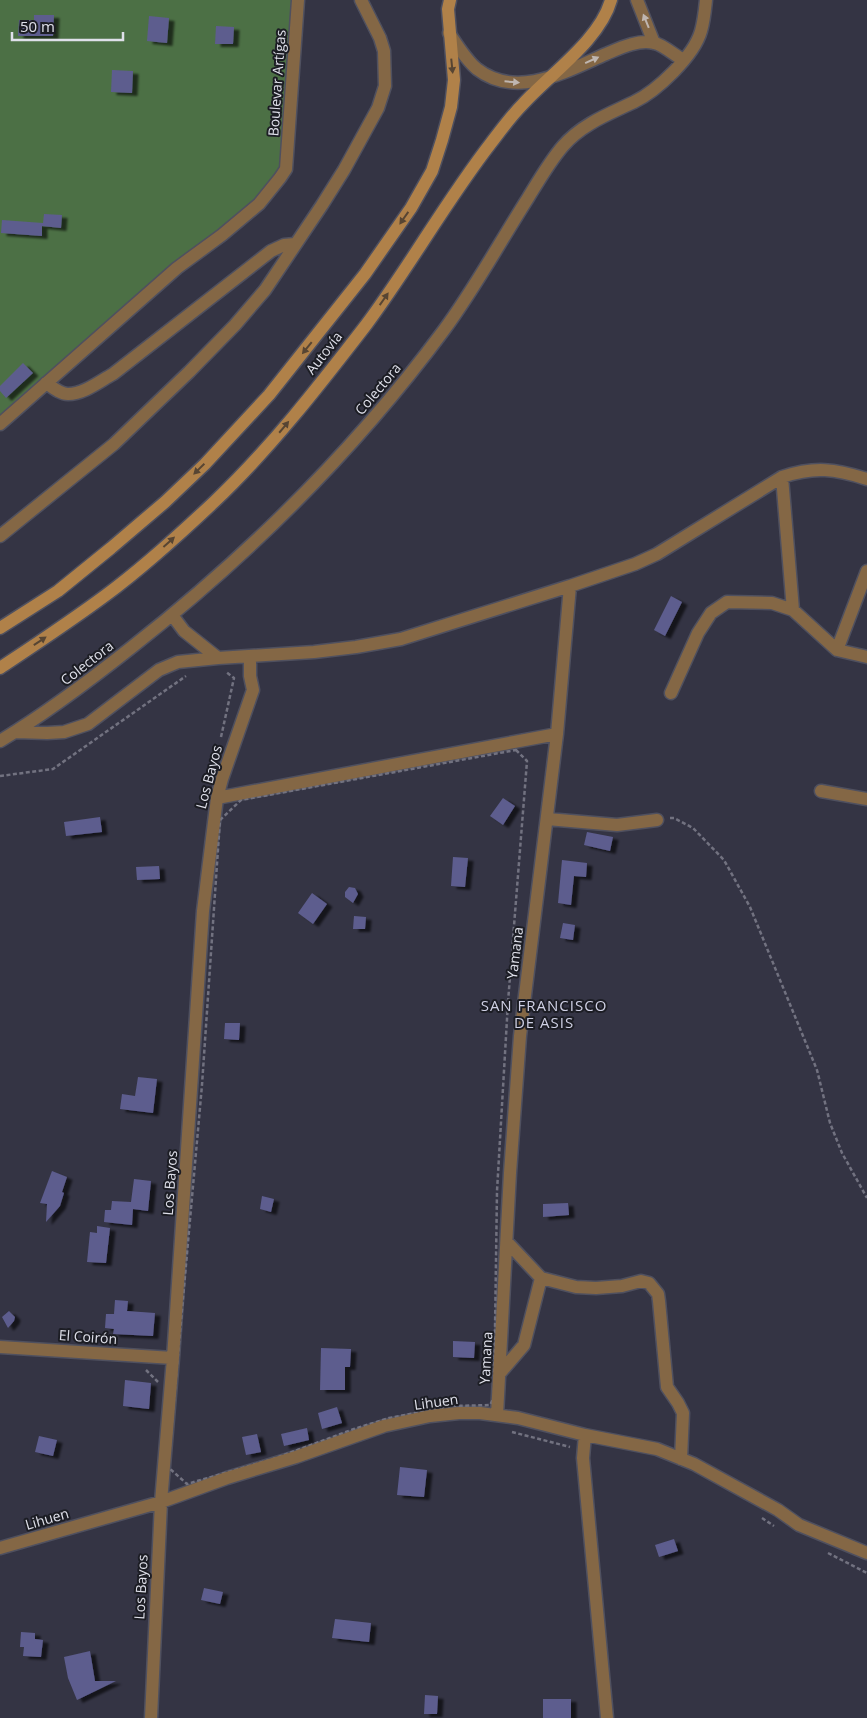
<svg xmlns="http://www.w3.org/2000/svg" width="867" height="1718" font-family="'Open Sans',sans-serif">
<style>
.forest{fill:#4c7045}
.building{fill:#5d5d8e;filter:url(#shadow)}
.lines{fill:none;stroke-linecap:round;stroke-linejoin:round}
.street-casing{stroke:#4f505f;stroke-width:15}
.secondary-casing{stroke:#4f505f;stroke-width:15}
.path{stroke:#727280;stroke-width:2.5;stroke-dasharray:4 2.5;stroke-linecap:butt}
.street{stroke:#846745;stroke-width:12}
.secondary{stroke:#b08149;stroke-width:12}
.oneway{fill:#bfb6b0}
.oneway2{fill:#574533}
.labels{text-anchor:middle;stroke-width:4;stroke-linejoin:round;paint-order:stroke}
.street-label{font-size:14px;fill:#dfe0ea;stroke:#1c1d24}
.neighbourhood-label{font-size:15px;letter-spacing:1px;fill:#cfd0e4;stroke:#1c1d24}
</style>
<defs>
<filter id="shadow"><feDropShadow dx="5.5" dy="3" stdDeviation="1" flood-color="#0009"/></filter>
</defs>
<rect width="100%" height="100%" fill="#343444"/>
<!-- forest -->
<path class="forest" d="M0 0H298L280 178 0 424Z"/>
<!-- building -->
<path class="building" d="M34 15H54L53 36H18L19 20H34Z
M149 16 169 18 167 43 147 41Z
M216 26 234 27 233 44H215Z
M112 70 133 71 132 93 111 92Z
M44 214 62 215 61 228 42 226V236L1 233 2 220 43 223Z
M23 363 33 373 6 398 0 391V386Z
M671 596 682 602 665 636 654 630Z
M503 798 515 806 503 825 490 816Z
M100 817 102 832 66 836 64 822Z
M587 832 613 837 610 851 584 845Z
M453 857 468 858 465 887 451 886Z
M562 860 587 863 586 877 574 876 571 905 558 903Z
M159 866 160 879 137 880 136 867Z
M349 887 355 888 358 894 353 903 345 897V892Z
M312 893 327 904 313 924 298 913Z
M354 916 366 917 365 929H353Z
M563 923 575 925 573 940 560 938Z
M225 1023H240L239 1040 224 1039Z
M138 1077 157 1079 153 1113 120 1109 122 1094 135 1096Z
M52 1171 67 1177 62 1192 64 1193 60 1206 46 1222 47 1204 40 1203Z
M134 1179 151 1181 148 1211 133 1209 132 1225 104 1222 105 1210H111L112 1201 131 1202Z
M262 1196 274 1199 271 1212 260 1209Z
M568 1203 569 1215 543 1217V1204Z
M97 1226 110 1228 106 1263 87 1262 90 1232 97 1233Z
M115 1300 128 1301 127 1311 155 1313 153 1336 113 1334 114 1329 105 1328 106 1314H114Z
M9 1311 15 1317 14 1321 8 1328 2 1317Z
M453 1341 475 1342 474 1358 453 1357Z
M321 1348 351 1349 350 1367H345V1390H320Z
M125 1380 151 1383 149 1409 123 1406Z
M337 1407 342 1423 322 1429 318 1413Z
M307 1428 309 1440 284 1446 281 1434Z
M257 1434 261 1452 246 1455 242 1437Z
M39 1436 57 1440 53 1456 35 1452Z
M400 1467 427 1470 424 1497 397 1495Z
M674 1539 678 1551 659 1557 655 1545Z
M204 1588 223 1592 220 1604 201 1600Z
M335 1619 371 1623 369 1642 332 1638Z
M21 1632 35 1633V1639L43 1640 41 1657 23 1656 24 1647H20Z
M90 1651 95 1681H116L77 1700 68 1678 64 1657Z
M425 1695 438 1696 437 1714H424Z
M543 1699H571V1718H543Z"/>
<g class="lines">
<defs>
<path id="street" d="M637 0 654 43
M449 33C457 45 466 60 477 69 517 100 567 71 606 54 620 48 639 39 654 43 662 44 676 56 683 60
M46 383C52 387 60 394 68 394 84 394 100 381 113 374L271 251 284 245 295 244
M0 424 177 268 222 235 259 204 280 178 286 169 298 0
M782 477 793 610
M0 536 114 444 189 372 235 325 265 290 322 205 344 170 378 108 385 86 384 51 380 38 361 0
M172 615 184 631 218 658
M837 650 867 571
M671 693 698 633 711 613 727 602 772 603 793 610 837 650 867 657
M16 732 47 733 64 732 88 724 159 670 178 662 218 658 314 652 356 647 401 639 570 586 635 564 657 554 782 477C815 466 835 469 867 479
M0 741C47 713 89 681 132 647 249 555 355 450 444 330 475 288 500 242 528 198 539 180 550 161 563 146 582 124 609 114 634 102 657 91 694 56 701 31 704 21 705 10 706 0
M821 791 867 799
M217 798 557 734
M547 819 617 825 657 820
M507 1242 541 1278 576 1287 596 1288 622 1286 641 1281 649 1283 658 1294 659 1301 667 1387 678 1403 683 1413 681 1459
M0 1347 173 1358
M500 1373 524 1345 541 1278
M497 1415 510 1173 520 1036 557 734 570 586
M585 1435 583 1458 607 1718
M0 1548 161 1502 227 1478 296 1457 384 1426 430 1416 459 1413H480L518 1418 585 1435 657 1449 694 1464 778 1510 799 1525 867 1553
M151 1718 161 1502 173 1358 203 911 217 798 222 779 253 690 250 676V656"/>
<path id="secondary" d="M0 628 58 591 111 548 165 502 205 464 269 395 365 274 411 208 432 171 442 140 451 107 454 80 448 9 450 0
M0 668C36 644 71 621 106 595 144 567 179 535 214 502 270 449 319 386 366 325 410 266 446 201 491 143 501 130 511 116 523 104 550 74 600 40 611 0"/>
</defs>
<!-- street casing -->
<use href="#street" class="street-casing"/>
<!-- secondary casing -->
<use href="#secondary" class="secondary-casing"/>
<!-- path -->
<path class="path" d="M221 737 234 678 226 672
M516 750 527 761 508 1002 497 1191 494 1398 490 1405 452 1406 389 1418 354 1429 273 1459 187 1484 168 1467 202 1085 220 820 241 800Z
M0 776 53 769 186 676
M670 818H674L693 828 724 860 750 907 817 1070 830 1123 842 1153 867 1198
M146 1370 158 1382
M512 1432 570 1447
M762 1518 774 1526
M828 1553 867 1573"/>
<!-- street -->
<use href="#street" class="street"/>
<!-- secondary -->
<use href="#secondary" class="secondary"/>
</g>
<!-- one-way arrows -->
<defs><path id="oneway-solid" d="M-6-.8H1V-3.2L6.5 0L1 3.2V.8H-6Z" transform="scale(1.25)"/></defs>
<g class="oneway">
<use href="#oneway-solid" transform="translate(646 21) rotate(-112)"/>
<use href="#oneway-solid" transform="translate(592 60) rotate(-24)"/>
<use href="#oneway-solid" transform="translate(512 82) rotate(5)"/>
</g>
<g class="oneway2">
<use href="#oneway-solid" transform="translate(452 66) rotate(84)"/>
<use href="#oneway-solid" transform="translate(404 218) rotate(125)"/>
<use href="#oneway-solid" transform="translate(384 299) rotate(-55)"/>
<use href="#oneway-solid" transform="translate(307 348) rotate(129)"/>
<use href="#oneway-solid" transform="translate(284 427) rotate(-50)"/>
<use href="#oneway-solid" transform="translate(199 469) rotate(136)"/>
<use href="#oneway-solid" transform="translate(169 542) rotate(-42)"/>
<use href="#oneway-solid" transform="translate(40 641) rotate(-34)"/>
</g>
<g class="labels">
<!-- street labels -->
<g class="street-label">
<text transform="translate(277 83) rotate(-86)" y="5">Boulevar Artígas</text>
<text transform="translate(324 353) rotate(-52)" y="5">Autovía</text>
<text transform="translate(378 389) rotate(-50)" y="5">Colectora</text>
<text transform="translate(87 663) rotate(-38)" y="5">Colectora</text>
<text transform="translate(209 777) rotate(-75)" y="5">Los Bayos</text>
<text transform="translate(515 953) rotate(-83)" y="5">Yamana</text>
<text transform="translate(170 1183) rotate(-86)" y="5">Los Bayos</text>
<text transform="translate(88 1337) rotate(4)" y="5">El Coirón</text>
<text transform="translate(486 1358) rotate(-87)" y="5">Yamana</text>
<text transform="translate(436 1402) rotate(-8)" y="5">Lihuen</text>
<text transform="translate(47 1519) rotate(-16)" y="5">Lihuen</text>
<text transform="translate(141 1587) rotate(-87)" y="5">Los Bayos</text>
</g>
<!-- neighbourhood labels -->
<g class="neighbourhood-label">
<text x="544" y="1011">SAN FRANCISCO<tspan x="544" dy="17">DE ASIS</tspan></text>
</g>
</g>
<!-- scale -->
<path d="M12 32v8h111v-8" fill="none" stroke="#dfe0ea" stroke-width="2.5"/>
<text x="20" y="32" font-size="15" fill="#dfe0ea" stroke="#1c1d24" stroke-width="4" paint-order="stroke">50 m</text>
</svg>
